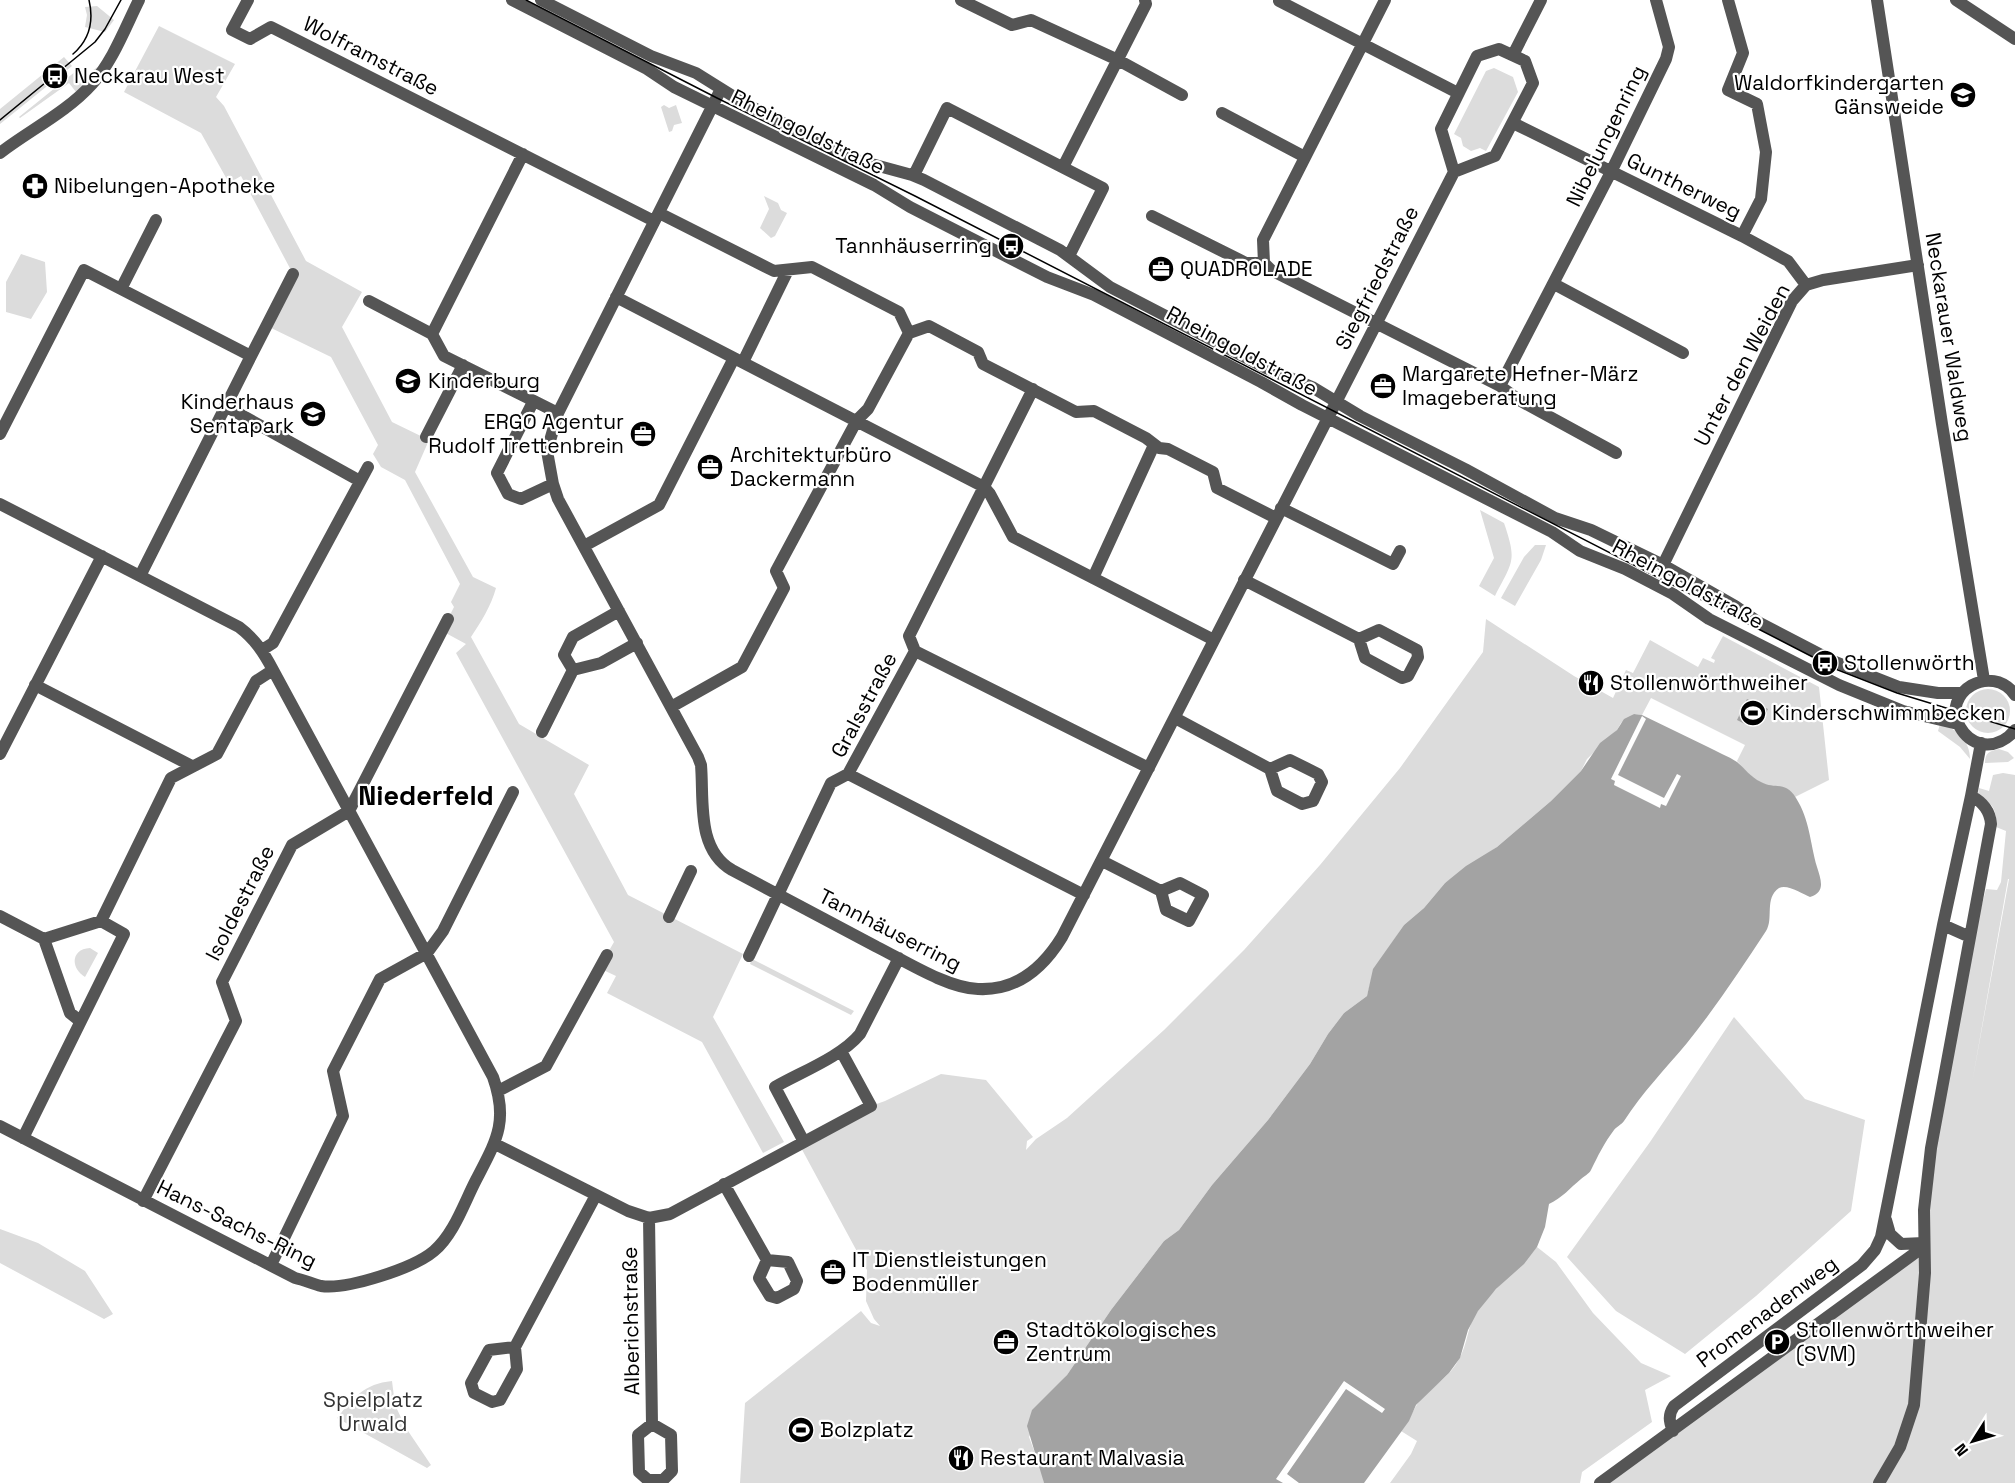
<svg xmlns="http://www.w3.org/2000/svg" width="2015" height="1483" font-family="'Space Grotesk',sans-serif">
<style>
.green{fill:#dcdcdc;fill-rule:evenodd}
.water{fill:#a3a3a3}
.pier{fill:#fff}
.lines{fill:none;stroke-linecap:round;stroke-linejoin:round}
.minor{stroke:#555;stroke-width:12}
.tertiary{stroke:#555;stroke-width:12}
.tram{stroke:#000;stroke-width:1.5}
.labels{text-anchor:middle;stroke-width:4.5;stroke-linejoin:round;paint-order:stroke}
.street-label{font-size:21px;fill:#000;stroke:#fff}
.poi-label{font-size:21px;fill:#000;stroke:#fff;text-anchor:start}
.park-label{font-size:21px;fill:#333;stroke:#fff}
.district-label{font-size:27px;font-weight:bold;fill:#000;stroke:#fff}
</style>
<rect width="100%" height="100%" fill="#fff"/>
<!-- green -->
<path class="green" d="M97 6 114 20 105 32 85 27 87 15 85 7Z
M159 26 235 64 216 97 224 106 306 261 362 292 342 327 392 422 429 440 415 472 473 577 496 588C491 606 481 622 471 637L519 724 589 765 574 794 628 895 743 954 713 1017 784 1142 763 1153 702 1042 607 993 616 976 599 968 614 942 456 653 466 644 442 631 454 607 451 602 460 584 405 480 381 467 373 454 378 445 331 357 267 326 293 274 241 176 229 183 201 133 124 92Z
M64 57 72 66 0 124V109Z
M99 66 84 85 76 92 69 83 20 118 19 117 76 71 82 78Z
M1494 68 1513 77 1518 92 1486 151 1480 148 1471 151 1463 146 1461 138 1454 134 1486 71Z
M664 105 669 108 676 105 682 123 674 125 672 131 669 132 661 107Z
M764 196 778 203 781 210 787 213 775 236 771 238 760 228 769 209Z
M21 254 45 262 47 292 31 319 6 312V282Z
M1480 510 1504 523C1517 561 1513 561 1495 596L1479 586 1494 558Z
M1535 545H1546L1541 560 1515 606 1501 598 1524 557Z
M1486 619 1574 676 1613 698 1626 670 1633 673 1650 640 1698 667 1703 658 1714 663 1715 660 1711 658 1723 636 1819 687 1829 780 1795 797C1783 782 1779 790 1764 784 1753 780 1745 770 1737 761L1745 745 1651 698 1642 715 1634 714 1621 723 1617 730 1587 759 1581 771 1551 801 1497 847 1445 883 1424 908 1404 925 1374 969 1367 996 1344 1013 1328 1034 1310 1064 1268 1120 1212 1185 1179 1230 1164 1241 1111 1310 1067 1375 1052 1392 1029 1437 1042 1472 1044 1483H740L745 1403 861 1311 871 1323 880 1326 874 1319 866 1301 867 1270 799 1144 871 1106 885 1101 941 1074 986 1080 1033 1137 1027 1141 1026 1150 1036 1139 1067 1118 1164 1030 1244 950 1320 865 1400 768 1483 652Z
M1966 711a22 22 0 1 1 44 0a22 22 0 1 1-44 0Z
M1940 724C1957 728 1970 741 1970 759L1960 747 1938 731Z
M1999 749 2008 752 2014 758 2008 762 1985 763C1985 753 1989 751 1999 749Z
M2003 773 2015 775V1483H1608L1917 1255 1930 1195 1937 1136 1978 920 1986 889 1997 890 2001 882 2006 831 1996 827C1996 807 1994 806 1978 794L1979 788 1989 791 1993 775ZM2008 879H2009L1972 1083Z
M90 948 98 953 85 977C70 968 71 949 90 948Z
M752 959 854 1011 851 1015 750 964Z
M1734 1017 1805 1099 1865 1120 1851 1211 1756 1296 1685 1354 1616 1311 1567 1257 1650 1142Z
M0 1229 38 1243 85 1271 113 1314 104 1319 0 1263Z
M1537 1247 1556 1262 1593 1313 1641 1363 1671 1376 1645 1390 1652 1422 1582 1472 1580 1483H1390L1411 1454 1417 1441 1401 1431C1409 1421 1413 1409 1421 1399 1433 1385 1451 1376 1459 1359 1468 1344 1467 1326 1477 1312 1494 1287 1519 1270 1537 1247Z
M392 1381 395 1405 406 1428 431 1465 427 1468 337 1418C354 1397 364 1384 392 1381Z"/>
<!-- water -->
<path class="water" d="M1747 699 1768 709 1762 721 1754 717 1749 726 1737 720Z
M1634 714 1642 715C1664 726 1686 736 1708 747 1717 752 1728 756 1737 762 1745 768 1750 777 1761 782 1775 790 1785 780 1796 798 1810 820 1810 843 1817 867 1821 880 1826 892 1810 897 1802 894 1788 884 1779 888 1764 898 1774 919 1766 931 1741 969 1716 1007 1687 1043 1666 1068 1642 1093 1624 1121 1621 1125 1616 1127 1614 1130 1604 1143 1598 1156 1591 1170 1589 1174 1584 1176 1581 1179 1570 1188 1562 1198 1549 1204L1545 1227 1537 1247 1524 1264 1496 1289 1478 1311 1468 1330 1460 1358 1449 1373 1416 1405 1409 1421 1364 1483H1044L1027 1426 1032 1410 1067 1375 1111 1310 1164 1241 1179 1230 1212 1185 1268 1120 1310 1064 1328 1034 1344 1013 1367 996 1373 969 1404 925 1424 908 1445 883 1466 866 1497 847 1551 801 1581 771 1600 743 1617 730 1624 719Z"/>
<!-- pier -->
<path class="pier" d="M1642 716 1646 719 1618 775 1664 798 1677 774 1681 776 1666 806 1661 804 1660 808 1614 785 1615 781 1611 779Z
M1344 1381 1385 1409 1382 1413 1346 1389 1287 1474 1299 1483H1283L1276 1479Z"/>
<g class="lines">
<!-- minor -->
<path class="minor" d="M248 0 232 30 250 39 271 27 654 221
M512 0 647 69 674 87 874 185 910 207 1047 277 1094 295 1261 382 1302 405 1552 532 1580 551 1625 569 1673 594 1709 619 1839 685 1903 711 1958 724
M541 0 651 56 696 73 744 103 853 159 912 175 924 180 1060 250 1110 287 1266 368 1312 387 1360 416 1465 469 1555 518 1591 530 1663 565 1735 606 1758 622 1833 661 1899 687 1938 693H1962
M961 0 1012 25 1031 20 1118 60 1182 95
M1385 0 1263 240 1264 263 1271 270 1500 386 1611 172 1666 59 1669 47 1656 0
M1728 0 1743 53 1728 90 1757 104 1766 152 1761 199 1742 236
M1877 0 1942 424 1984 680
M1956 0 2015 39
M1279 1 1458 93
M1513 55 1541 0
M721 89 558 413 547 451 553 484 558 499 698 757 701 765C704 800 696 849 732 870 780 896 829 921 877 947 905 961 947 988 978 989 1016 991 1043 968 1062 937L1454 172 1495 156 1533 83 1525 61 1499 49 1477 56 1441 129 1454 172
M1222 113 1305 157
M1513 123 1742 236 1788 261 1806 285
M1063 167 1146 4 1145 0
M914 175 947 108 1103 188 1069 256
M659 213 774 271 812 267 899 312 909 333
M1152 216 1246 263H1264
M1554 284 1683 353
M121 289 156 220
M616 297 984 487 990 494 1013 537 1214 640
M369 301 432 334 444 356 558 413
M909 333 929 326 978 352 983 364 1076 412 1094 411 1146 438 1159 448 1168 449 1213 472 1217 488 1276 518
M432 334 523 154
M251 356 293 274
M743 362 788 270
M1500 386 1519 400 1616 453
M533 402 497 473 508 494 521 499 553 484
M225 406 360 481
M0 434 84 270 251 356 140 576
M426 437 463 365
M0 504 239 627C255 639 264 653 273 670L493 1077C509 1122 496 1141 476 1180 464 1203 454 1234 434 1251 414 1268 347 1290 321 1286 313 1284 304 1280 295 1278L0 1126
M1281 508 1393 564 1400 551
M584 546 659 505 734 358
M1663 565 1792 301 1806 285 1823 280 1918 265
M1093 578 1154 445
M1244 580 1359 639 1365 658 1402 678 1408 676 1418 657 1417 650 1379 630 1359 639
M262 650 273 643 368 467
M915 651 909 636 1033 389
M573 670 564 655 573 637 619 611
M35 685 192 766
M2015 695C1992 662 1940 692 1960 727 1965 736 1973 742 1982 744 1995 746 2007 740 2015 730
M671 707 742 667 784 588 776 571 857 420 868 409 909 333
M1175 718 1270 769 1277 791 1302 804 1313 801 1322 782 1318 774 1290 760 1270 769
M542 732 573 670 601 663 637 643
M0 754 102 556
M1102 861 1161 891 1166 910 1189 921 1203 895 1180 883 1161 891
M1084 895 848 774 915 651 1149 768
M0 916 44 939
M669 917 691 871
M1943 925 1970 937
M749 956 831 783 848 774
M80 1021 70 1013 44 939 101 921
M498 1091 546 1066 607 955
M23 1138 124 934 101 921 171 778 217 754 256 681 273 670
M804 1142 775 1087C801 1072 841 1057 860 1034L899 958
M495 1144 628 1211 649 1218 670 1214 871 1106 841 1051
M724 1184 767 1260 788 1262 797 1281 794 1289 777 1298 770 1296 759 1278 767 1260
M143 1201 236 1021 222 982 292 845 349 811 448 619
M649 1218 652 1424 638 1435 639 1472 648 1480H663L672 1471 671 1435 652 1424
M1886 1220 1890 1234 1901 1244 1924 1243
M271 1265 343 1116 333 1071 380 979 427 953 443 931 513 792
M515 1347 489 1350 471 1383 474 1393 492 1402 500 1400 517 1369 515 1347 596 1195
M1673 1431C1669 1421 1668 1415 1674 1406L1862 1265 1875 1250 1881 1237 1943 925 1971 796
M1600 1483 1915 1253 1924 1243
M1879 1483 1900 1447 1914 1405 1925 1273 1924 1210 1931 1148 1991 824C1990 811 1983 802 1971 796L1981 743"/>
<!-- tertiary -->
<path class="tertiary" d="M0 153C30 130 67 112 92 84 113 61 125 28 139 0"/>
<!-- tram -->
<path class="tram" d="M526 0 717 98 915 196 1838 670 1897 693 2015 729
M73 54C89 40 94 21 89 0
M0 120 95 42 105 29 121 0"/>
</g>
<!-- icons -->
<defs>
<symbol id="bus-disc" viewBox="-11 -11 22 22"><circle r="9.5" fill="#000" stroke="#fff"/><path d="M-5-6H5V4H4V6H2V4H-2V6H-4V4H-5ZM-3.5-4V0h7V-4ZM-3.5 1.2v1.5H-2V1.2ZM2 1.2v1.5H3.5V1.2Z" fill="#fff"/></symbol>
<symbol id="school-disc" viewBox="-11 -11 22 22"><circle r="9.5" fill="#000" stroke="#fff"/><path d="M0-5L7-2L0 1L-7-2ZM-4 1L0 2.5L4 1V4Q0 6-4 4Z" fill="#fff"/></symbol>
<symbol id="pharmacy-disc" viewBox="-11 -11 22 22"><circle r="9.5" fill="#000" stroke="#fff"/><path d="M-2-6h4v4h4v4h-4v4h-4v-4h-4v-4h4Z" fill="#fff"/></symbol>
<symbol id="office-disc" viewBox="-11 -11 22 22"><circle r="9.5" fill="#000" stroke="#fff"/><path d="M-6-3h4V-5.5h4V-3h4V5H-6ZM-1-4.5V-3h2v-1.5ZM-6 0V1H6V0Z" fill="#fff"/></symbol>
<symbol id="restaurant-disc" viewBox="-11 -11 22 22"><circle r="9.5" fill="#000" stroke="#fff"/><path d="M-5-6h1v4h1v-4h1v4h1v-4h1v5L-1.5 .5V6h-2V.5L-5-1ZM5-6V6H3V1.5H1.5Q1.5-4 5-6Z" fill="#fff"/></symbol>
<symbol id="stadium-disc" viewBox="-11 -11 22 22"><circle r="9.5" fill="#000" stroke="#fff"/><path d="M0-5a6.5 5 0 1 0 0 10a6.5 5 0 1 0 0-10ZM-3.5-1.8h7v3.6h-7Z" fill="#fff"/></symbol>
<symbol id="parking-disc" viewBox="-11 -11 22 22"><circle r="9.5" fill="#000" stroke="#fff"/><path d="M-3.5-5.5H1a3.5 3.5 0 0 1 0 7H-1V5.5H-3.5ZM-1-3.4V-.6H.8a1.4 1.4 0 0 0 0-2.8Z" fill="#fff"/></symbol>
</defs>
<g fill-rule="evenodd">
<use href="#bus-disc" x="40" y="61" width="30" height="30"/>
<use href="#school-disc" x="1948" y="80" width="30" height="30"/>
<use href="#pharmacy-disc" x="20" y="171" width="30" height="30"/>
<use href="#bus-disc" x="996" y="231" width="30" height="30"/>
<use href="#office-disc" x="1146" y="254" width="30" height="30"/>
<use href="#school-disc" x="393" y="366" width="30" height="30"/>
<use href="#office-disc" x="1368" y="371" width="30" height="30"/>
<use href="#school-disc" x="298" y="399" width="30" height="30"/>
<use href="#office-disc" x="628" y="419" width="30" height="30"/>
<use href="#office-disc" x="695" y="452" width="30" height="30"/>
<use href="#bus-disc" x="1810" y="648" width="30" height="30"/>
<use href="#restaurant-disc" x="1576" y="668" width="30" height="30"/>
<use href="#stadium-disc" x="1738" y="698" width="30" height="30"/>
<use href="#office-disc" x="818" y="1257" width="30" height="30"/>
<use href="#office-disc" x="991" y="1327" width="30" height="30"/>
<use href="#parking-disc" x="1762" y="1327" width="30" height="30"/>
<use href="#stadium-disc" x="786" y="1415" width="30" height="30"/>
<use href="#restaurant-disc" x="946" y="1443" width="30" height="30"/>
</g>
<g class="labels">
<!-- street labels -->
<g class="street-label">
<text transform="translate(371 56) rotate(27)" y="7">Wolframstraße</text>
<text transform="translate(808 132) rotate(26)" y="7">Rheingoldstraße</text>
<text transform="translate(1606 136) rotate(-64)" y="7">Nibelungenring</text>
<text transform="translate(1684 186) rotate(26)" y="7">Guntherweg</text>
<text transform="translate(1377 278) rotate(-63)" y="7">Siegfriedstraße</text>
<text transform="translate(1949 337) rotate(81)" y="7">Neckarauer Waldweg</text>
<text transform="translate(1242 351) rotate(28)" y="7">Rheingoldstraße</text>
<text transform="translate(1742 365) rotate(-62)" y="7">Unter den Weiden</text>
<text transform="translate(1688 584) rotate(28)" y="7">Rheingoldstraße</text>
<text transform="translate(864 705) rotate(-62)" y="7">Gralsstraße</text>
<text transform="translate(240 903) rotate(-63)" y="7">Isoldestraße</text>
<text transform="translate(890 930) rotate(27)" y="7">Tannhäuserring</text>
<text transform="translate(237 1224) rotate(26)" y="7">Hans-Sachs-Ring</text>
<text transform="translate(1767 1312) rotate(-37)" y="7">Promenadenweg</text>
<text transform="translate(631 1321) rotate(-91)" y="7">Alberichstraße</text>
</g>
<!-- poi labels -->
<g class="poi-label">
<text x="74" y="83">Neckarau West</text>
<text x="1944" y="90" text-anchor="end">Waldorfkindergarten<tspan x="1944" dy="24">Gänsweide</tspan></text>
<text x="54" y="193">Nibelungen-Apotheke</text>
<text x="992" y="253" text-anchor="end">Tannhäuserring</text>
<text x="1180" y="276">QUADROLADE</text>
<text x="1402" y="381">Margarete Hefner-März<tspan x="1402" dy="24">Imageberatung</tspan></text>
<text x="428" y="388">Kinderburg</text>
<text x="294" y="409" text-anchor="end">Kinderhaus<tspan x="294" dy="24">Sentapark</tspan></text>
<text x="624" y="429" text-anchor="end">ERGO Agentur<tspan x="624" dy="24">Rudolf Trettenbrein</tspan></text>
<text x="730" y="462">Architekturbüro<tspan x="730" dy="24">Dackermann</tspan></text>
<text x="1844" y="670">Stollenwörth</text>
<text x="1610" y="690">Stollenwörthweiher</text>
<text x="1772" y="720">Kinderschwimmbecken</text>
<text x="852" y="1267">IT Dienstleistungen<tspan x="852" dy="24">Bodenmüller</tspan></text>
<text x="1026" y="1337">Stadtökologisches<tspan x="1026" dy="24">Zentrum</tspan></text>
<text x="1796" y="1337">Stollenwörthweiher<tspan x="1796" dy="24">(SVM)</tspan></text>
<text x="820" y="1437">Bolzplatz</text>
<text x="980" y="1465">Restaurant Malvasia</text>
</g>
<!-- park labels -->
<g class="park-label">
<text x="373" y="1407">Spielplatz<tspan x="373" dy="24">Urwald</tspan></text>
</g>
<!-- district labels -->
<g class="district-label">
<text x="426" y="805">Niederfeld</text>
</g>
</g>
<!-- north arrow -->
<g transform="translate(1973 1441) rotate(233)" stroke="#ffffff" stroke-width="4.5" paint-order="stroke">
<path d="M0-4.5L10 22L0 15L-10 22Z" fill="#000000"/>
<text y="-9" font-size="16" font-weight="bold" text-anchor="middle" fill="#000000">N</text>
</g>
</svg>
